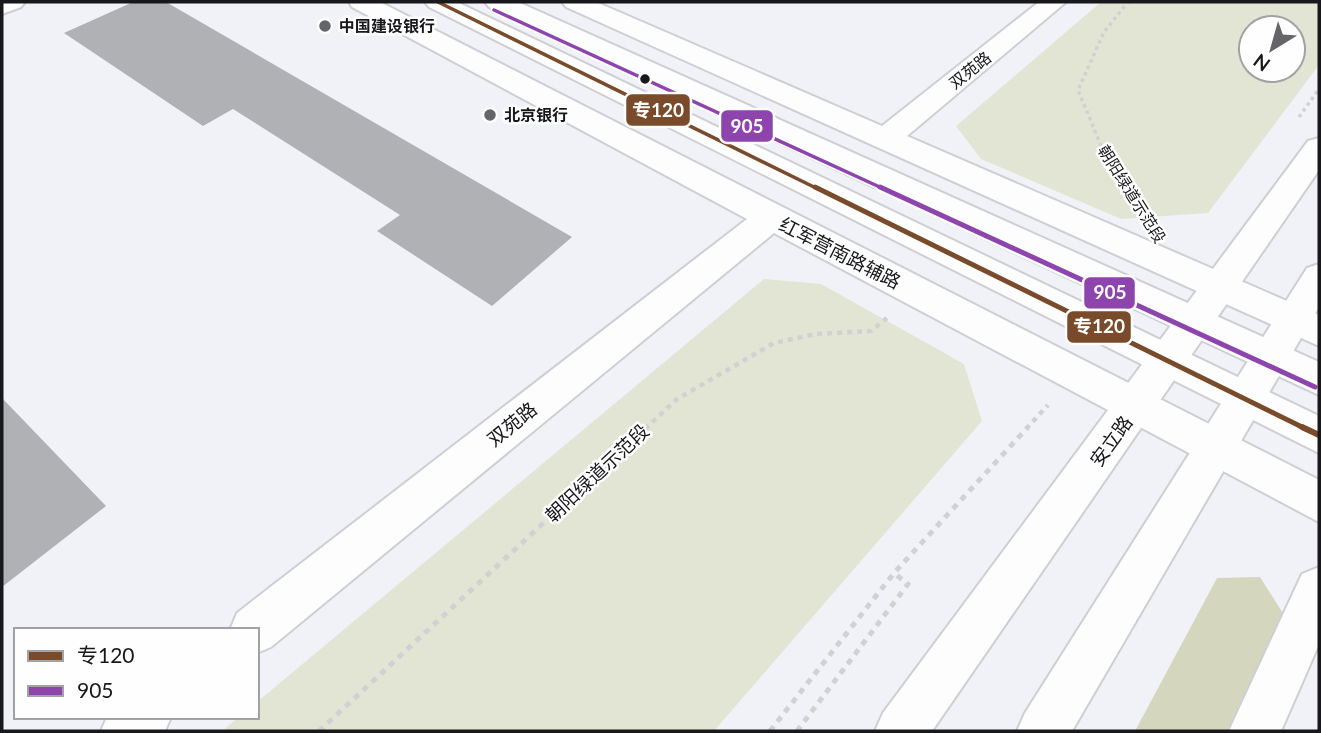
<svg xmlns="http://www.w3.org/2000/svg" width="1321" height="733" font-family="Lato,'Noto Sans SC',sans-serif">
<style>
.green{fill:#e2e5d3;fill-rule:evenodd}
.forest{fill:#d4d7be}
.building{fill:#b0b1b5}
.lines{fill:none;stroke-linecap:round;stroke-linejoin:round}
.minor-casing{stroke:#cecfd4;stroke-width:4}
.tertiary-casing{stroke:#cecfd4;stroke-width:4}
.secondary-casing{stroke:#cecfd4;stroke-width:4}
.primary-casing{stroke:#cecfd4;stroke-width:4}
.path-far2{stroke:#d1d1d3;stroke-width:3.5;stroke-dasharray:3.5 3.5;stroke-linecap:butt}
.path-far1{stroke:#d1d1d3;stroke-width:4.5;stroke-dasharray:5 5;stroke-linecap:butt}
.path{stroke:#d1d1d3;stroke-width:5;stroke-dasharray:6 6;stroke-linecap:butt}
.minor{fill:#fdfdfe;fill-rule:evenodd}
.tertiary{fill:#fdfdfe;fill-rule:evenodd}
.secondary{fill:#fdfdfe;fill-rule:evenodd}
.primary{fill:#fdfdfe;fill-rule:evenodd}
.bus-1-far2-casing{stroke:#fefefe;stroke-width:7}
.bus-1-far1-casing{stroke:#fefefe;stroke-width:10}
.bus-1-casing{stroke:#fefefe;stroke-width:11}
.bus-2-far1-casing{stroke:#fefefe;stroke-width:7}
.bus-2-casing{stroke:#fefefe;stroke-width:10}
.bus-1-far2{stroke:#7a4b2a;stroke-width:3.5}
.bus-1-far1{stroke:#7a4b2a;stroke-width:5}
.bus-1{stroke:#7a4b2a;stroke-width:6}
.bus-2-far1{stroke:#8e44ad;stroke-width:3.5}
.bus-2{stroke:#8e44ad;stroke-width:5}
.poi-dot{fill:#646469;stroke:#fefefe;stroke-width:2.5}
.bus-dot{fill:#18181c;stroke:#fefefe;stroke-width:2.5}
.labels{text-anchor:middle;stroke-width:5;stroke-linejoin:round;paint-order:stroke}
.far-poi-label{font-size:16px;font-weight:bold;fill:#18181c;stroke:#fefefe;text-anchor:start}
.far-street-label{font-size:16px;fill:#18181c;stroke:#fefefe}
.street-label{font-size:19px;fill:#18181c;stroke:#fefefe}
.line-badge{stroke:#fefefe;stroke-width:2.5}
.badge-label{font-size:19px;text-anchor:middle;font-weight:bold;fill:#fff}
</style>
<rect width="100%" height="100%" fill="#f1f2f8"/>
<!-- green -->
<path class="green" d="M1101 2H1319V65L1208 213 1121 219 981 159 956 126ZM1251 28H1293V70H1251Z
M764 279 821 284 964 364 982 421 714 731H222L239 717H257V702Z"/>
<!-- forest -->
<path class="forest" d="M1260 577 1284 615 1227 731H1135L1217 578Z"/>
<!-- building -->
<path class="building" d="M133 2H166L572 237 492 306 377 231 400 215 233 109 203 126 64 33Z
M2 398 106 506 2 587Z"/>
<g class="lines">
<defs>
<path id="minor" d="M2 2H25L21 7 2 14Z
M349 2H380L1319 480V522L774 233 271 647 257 653V630H230L237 613 747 219 352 7Z
M562 2H596L882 126 1039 2H1066L907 136 1319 315V346L566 7Z
M107 717H171L165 731H101Z"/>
<path id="tertiary" d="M1319 138V170L932 731H875L883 713 1308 141Z"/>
<path id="secondary" d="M425 2H457L1319 416V453L429 7Z
M485 2H518L1319 362V395L489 7Z"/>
<path id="primary" d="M1319 264V307L1072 731H1017L1025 713 1307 268Z
M1319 567V644L1281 731H1229L1302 574Z"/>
</defs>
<!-- minor casing -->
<use href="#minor" class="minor-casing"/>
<!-- tertiary casing -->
<use href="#tertiary" class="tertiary-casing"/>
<!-- secondary casing -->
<use href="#secondary" class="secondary-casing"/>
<!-- primary casing -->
<use href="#primary" class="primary-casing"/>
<!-- path-far2 -->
<path class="path-far2" d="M1299 117 1319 89
M1125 189 1106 158 1078 90 1104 32 1128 2"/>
<!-- path-far1 -->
<path class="path-far1" d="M1124 187 1138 210
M645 429 677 399 774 343 816 334 871 331 887 318
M1026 429 1048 405"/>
<!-- path -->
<path class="path" d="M319 731 647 427
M770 731 894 573 1028 427
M797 731 908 584 894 573"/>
<!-- minor -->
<use href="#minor" class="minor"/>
<!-- tertiary -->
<use href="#tertiary" class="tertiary"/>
<!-- secondary -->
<use href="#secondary" class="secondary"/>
<!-- primary -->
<use href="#primary" class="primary"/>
<defs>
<path id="bus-1-far2" d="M438 2 818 189"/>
<path id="bus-1-far1" d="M815 187 1306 429"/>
<path id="bus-1" d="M1302 427 1319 435"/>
<path id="bus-2-far1" d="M494 10 884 189"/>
<path id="bus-2" d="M880 187 1315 387"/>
</defs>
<!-- bus-1-far2 casing -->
<use href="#bus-1-far2" class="bus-1-far2-casing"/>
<!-- bus-1-far1 casing -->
<use href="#bus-1-far1" class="bus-1-far1-casing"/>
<!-- bus-1 casing -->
<use href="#bus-1" class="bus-1-casing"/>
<!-- bus-2-far1 casing -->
<use href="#bus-2-far1" class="bus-2-far1-casing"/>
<!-- bus-2 casing -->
<use href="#bus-2" class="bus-2-casing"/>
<!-- bus-1-far2 -->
<use href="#bus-1-far2" class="bus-1-far2"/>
<!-- bus-1-far1 -->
<use href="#bus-1-far1" class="bus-1-far1"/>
<!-- bus-1 -->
<use href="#bus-1" class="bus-1"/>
<!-- bus-2-far1 -->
<use href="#bus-2-far1" class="bus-2-far1"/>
<!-- bus-2 -->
<use href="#bus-2" class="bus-2"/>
</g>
<!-- markers -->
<g class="poi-dot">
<circle cx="325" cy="26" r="7"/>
<circle cx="490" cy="115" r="7"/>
</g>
<circle class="bus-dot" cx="645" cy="79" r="6"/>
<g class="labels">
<!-- far-poi labels -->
<g class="far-poi-label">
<text x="339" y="32">中国建设银行</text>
<text x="504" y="121">北京银行</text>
</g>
<!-- far-street labels -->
<g class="far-street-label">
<text transform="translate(970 70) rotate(-39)" y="6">双苑路</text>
<text transform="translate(1132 194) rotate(58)" y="6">朝阳绿道示范段</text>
</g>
<!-- street labels -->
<g class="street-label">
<text transform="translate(840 253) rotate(27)" y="7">红军营南路辅路</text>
<text transform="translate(512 424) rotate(-39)" y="7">双苑路</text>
<text transform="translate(1111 441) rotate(-54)" y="7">安立路</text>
<text transform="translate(597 473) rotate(-43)" y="7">朝阳绿道示范段</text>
</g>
</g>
<g class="line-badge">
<rect x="625" y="93" width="66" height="34" rx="7" fill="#7a4b2a"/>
<rect x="720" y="109" width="54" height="34" rx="7" fill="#8e44ad"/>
<rect x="1083" y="276" width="53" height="34" rx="7" fill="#8e44ad"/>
<rect x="1066" y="310" width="66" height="34" rx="7" fill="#7a4b2a"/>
</g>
<g class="badge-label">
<text x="658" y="117">专120</text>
<text x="747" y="133">905</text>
<text x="1110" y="299">905</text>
<text x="1099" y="333">专120</text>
</g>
<!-- border -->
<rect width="1321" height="733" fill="none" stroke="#18181c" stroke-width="7"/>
<!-- legend -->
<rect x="14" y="628" width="245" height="91" fill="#fefefe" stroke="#a2a2a4" stroke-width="2"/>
<rect x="28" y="651" width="35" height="10" fill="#7a4b2a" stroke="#a2a2a4" stroke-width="2"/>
<text x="77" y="663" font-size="21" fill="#18181c">专120</text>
<rect x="28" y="686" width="35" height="10" fill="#8e44ad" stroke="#a2a2a4" stroke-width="2"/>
<text x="77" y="698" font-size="21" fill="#18181c">905</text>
<!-- north arrow -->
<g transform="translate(1272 49) rotate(217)"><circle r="33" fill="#fefefe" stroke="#a2a2a4" stroke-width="2"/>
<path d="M0-5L12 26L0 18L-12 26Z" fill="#646469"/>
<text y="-10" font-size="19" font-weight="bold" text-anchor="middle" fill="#18181c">N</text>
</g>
</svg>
